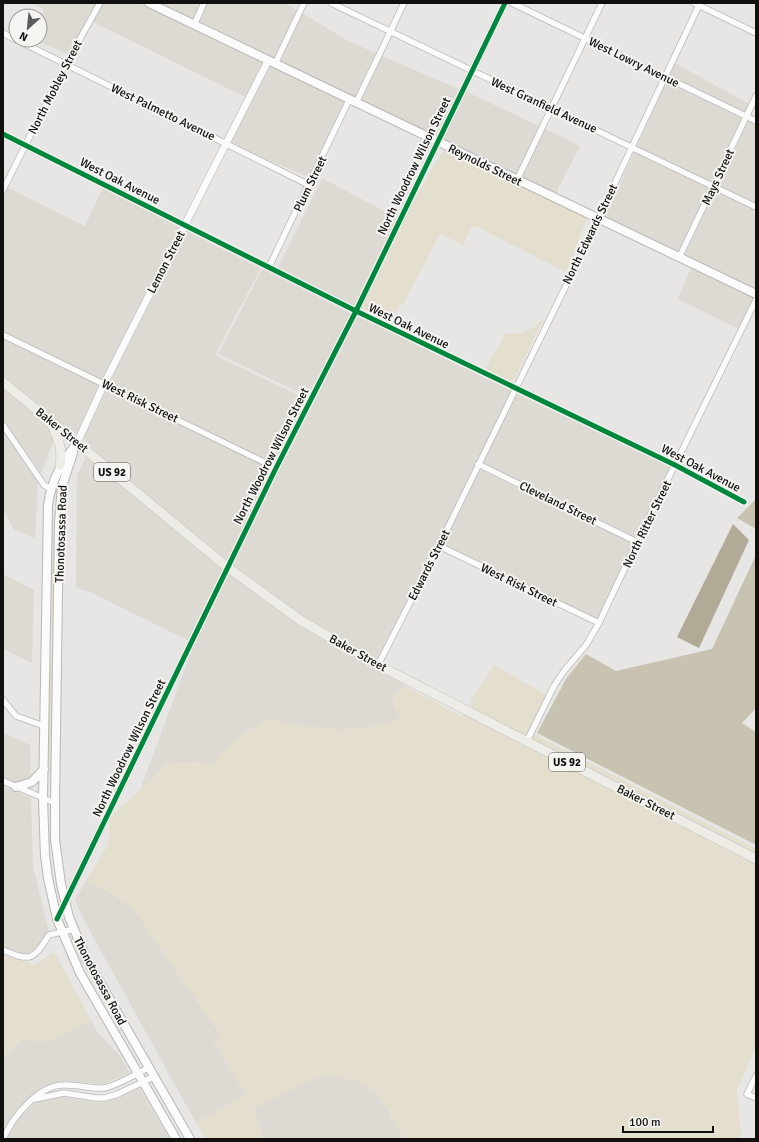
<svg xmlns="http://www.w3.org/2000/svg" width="759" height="1142" font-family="Signika,sans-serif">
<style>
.built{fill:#dcdad3}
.green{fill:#e3decd}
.forest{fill:#c8c2b1}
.water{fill:#b1aa96}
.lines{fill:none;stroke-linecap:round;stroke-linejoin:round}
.minor-casing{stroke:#b8b7b6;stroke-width:7}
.tertiary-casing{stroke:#b8b7b6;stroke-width:8}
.secondary-casing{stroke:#b8b7b6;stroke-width:10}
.primary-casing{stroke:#c2c2c1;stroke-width:10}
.minor{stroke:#fbfbfb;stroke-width:5.5}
.tertiary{stroke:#fbfbfb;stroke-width:7}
.secondary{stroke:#fbfbfb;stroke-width:8}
.primary{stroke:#eeece6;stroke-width:9}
.cycleway-casing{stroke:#f5f4f1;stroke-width:8}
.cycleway{stroke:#00873e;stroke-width:5}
.labels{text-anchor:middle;stroke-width:4;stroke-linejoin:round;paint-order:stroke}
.shield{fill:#f5f4f1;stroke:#555453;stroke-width:1}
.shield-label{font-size:11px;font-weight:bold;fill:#10100f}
.street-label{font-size:12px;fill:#10100f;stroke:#f5f4f1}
</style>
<rect width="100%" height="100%" fill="#e7e6e4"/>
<!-- built -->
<path class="built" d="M32 3H96L68 54 34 40H40V17L44 10Z
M103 3H141L264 63 225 139 245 97 93 22Z
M157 3H201L193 20Z
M207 3H285L297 10 274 60 198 23Z
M302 13 350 42 376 53 355 98 280 62Z
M382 56 459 89 436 137 361 101Z
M675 63 749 104 745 112 669 75Z
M270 65 346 102 309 177 236 147 237 145 230 142Z
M666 82 742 118 678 254 605 217Z
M465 91 539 126 516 176 441 140Z
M748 121 756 125V290L684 256Z
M545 129 580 146 555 195 521 179Z
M322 178 397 218 354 307 278 268Z
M104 185 263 264 215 355 310 401 356 311 515 388 378 665 337 643 227 567 276 468 3 335V190L5 186 85 226Z
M263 268 351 313 309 397 218 354Z
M691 268 754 297 739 329 678 299Z
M3 339 100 386 77 435 52 418 3 377Z
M3 386 47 423 54 441 41 473 3 419Z
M106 389 272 469 227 562 90 449 91 445 83 439Z
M516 393 671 467 636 537 483 463Z
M3 431 38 482 35 538 14 530 3 510Z
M87 455 223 568 189 641 92 593 76 588 77 475Z
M479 469 633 543 598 619 443 544Z
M228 572 395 678 405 686 394 696 403 716 390 722 349 731 301 726 267 719 228 745 212 763 169 762 140 790 193 647Z
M3 574 34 590 32 663 3 649Z
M3 733 30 745 31 779 17 784 3 777Z
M3 785 14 791 31 798 33 866 49 932 33 953 26 955 3 946Z
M86 881 104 889 133 909 221 1036 214 1041 245 1095 196 1123 85 922 75 900Z
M91 1020 98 1033 121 1057 130 1073 103 1084 64 1081 42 1087 15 1114 3 1132V1059L21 1040 50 1041Z
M321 1075 356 1080 378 1095 404 1139H263L254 1108Z
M139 1088 170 1139H7L19 1118 36 1102 63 1097 95 1102 105 1101 119 1098Z"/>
<!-- green -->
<path class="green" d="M444 149 587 218 566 272 475 226 471 228 463 245 440 234 403 305H399L391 322 361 307 407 212Z
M543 320 512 383 485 369 506 333C516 335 535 331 540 321Z
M51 519C58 531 56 612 52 628L49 616Z
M51 655C57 665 53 765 49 780V675Z
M494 665 546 695 526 737 471 709V700Z
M405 686 461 716 466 714 756 863V1047L737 1090 741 1139H404L378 1095 356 1080 321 1075 254 1108 263 1139H206L196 1123 245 1095 214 1040 221 1036 133 909 104 889 86 881 108 845 111 817 169 762 212 763 228 745 267 719C315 729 357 737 403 716L397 713 392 704 394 696Z
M534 734 756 849V855L531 740Z
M54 952 91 1020 50 1041 21 1040 3 1059V955L35 965Z"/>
<!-- forest -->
<path class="forest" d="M756 499V529L737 518Z
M756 555V708L742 723 756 732V845L537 733 566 679 586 654 616 671 712 649Z"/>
<!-- water -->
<path class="water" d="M733 524 749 540 699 648 677 637Z"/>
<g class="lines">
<defs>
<path id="minor" d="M331 3 756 207
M512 3 756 121
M694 3 756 33
M194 25 204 3
M3 33 16 40
M17 40 309 185
M275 64 304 3
M356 103 404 3
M3 134 356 311 675 465 744 502
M517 180 602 3
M3 190 66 64 100 3
M679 258 756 96
M269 267 349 100
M3 335 276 468
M3 425 44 485 51 489
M478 464 637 542
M439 546 599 623
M378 665 439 546 579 259 700 3
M3 700 16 716 44 726
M527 741 554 686 564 671 586 645 599 623 637 542 756 300
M3 781 55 803
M3 950C31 962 33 960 49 935L74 929
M756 1076 747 1094 756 1098
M35 1099 64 1093 96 1098H105L118 1094 153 1077
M3 1139C13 1117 38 1085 64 1085 77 1084 90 1089 104 1088 119 1085 134 1075 148 1068"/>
<path id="tertiary" d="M77 443 104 384 268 61
M57 919 276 468 356 311 505 3"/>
<path id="secondary" d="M149 3 756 294
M77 443C61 464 52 478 48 505L43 799 45 856 48 878 57 919 80 973 176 1139
M73 453 62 486 59 522 55 803V839L61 884 69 917 86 958 190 1139
M16 787 32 782 44 769"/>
<path id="primary" d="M3 382 227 567 300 620 378 665 756 859
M51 423C58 438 63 449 60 465"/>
</defs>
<!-- minor casing -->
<use href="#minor" class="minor-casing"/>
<!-- tertiary casing -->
<use href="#tertiary" class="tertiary-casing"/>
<!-- secondary casing -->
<use href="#secondary" class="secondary-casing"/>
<!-- primary casing -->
<use href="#primary" class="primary-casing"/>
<!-- minor -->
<use href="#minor" class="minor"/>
<!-- tertiary -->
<use href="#tertiary" class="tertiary"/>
<!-- secondary -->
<use href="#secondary" class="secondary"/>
<!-- primary -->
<use href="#primary" class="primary"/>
<defs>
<path id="cycleway" d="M3 134 356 311 675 465 744 502
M57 919 276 468 356 311 505 3"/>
</defs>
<!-- cycleway casing -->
<use href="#cycleway" class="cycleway-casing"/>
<!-- cycleway -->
<use href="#cycleway" class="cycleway"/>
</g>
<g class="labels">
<!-- shield labels -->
<g class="shield">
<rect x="94" y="463" width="36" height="18" rx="3"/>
<rect x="549" y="753" width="36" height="18" rx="3"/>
</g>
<g class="shield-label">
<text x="112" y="476">US 92</text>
<text x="567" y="766">US 92</text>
</g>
<!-- street labels -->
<g class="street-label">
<text transform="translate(634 62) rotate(26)" y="4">West Lowry Avenue</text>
<text transform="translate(55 87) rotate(-63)" y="4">North Mobley Street</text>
<text transform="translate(544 105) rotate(25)" y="4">West Granfield Avenue</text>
<text transform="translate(163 112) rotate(26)" y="4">West Palmetto Avenue</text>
<text transform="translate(485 165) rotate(26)" y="4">Reynolds Street</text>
<text transform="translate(414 166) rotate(-64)" y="4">North Woodrow Wilson Street</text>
<text transform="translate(718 177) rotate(-65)" y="4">Mays Street</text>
<text transform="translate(120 181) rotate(27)" y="4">West Oak Avenue</text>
<text transform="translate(310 184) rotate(-64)" y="4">Plum Street</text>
<text transform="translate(590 234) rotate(-64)" y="4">North Edwards Street</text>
<text transform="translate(166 262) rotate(-63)" y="4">Lemon Street</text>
<text transform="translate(409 326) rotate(26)" y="4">West Oak Avenue</text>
<text transform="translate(140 401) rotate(26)" y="4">West Risk Street</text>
<text transform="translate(62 430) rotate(39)" y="4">Baker Street</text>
<text transform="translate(271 456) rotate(-63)" y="4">North Woodrow Wilson Street</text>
<text transform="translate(701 468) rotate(28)" y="4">West Oak Avenue</text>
<text transform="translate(558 503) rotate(26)" y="4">Cleveland Street</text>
<text transform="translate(647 524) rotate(-64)" y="4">North Ritter Street</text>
<text transform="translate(61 534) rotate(-88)" y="4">Thonotosassa Road</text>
<text transform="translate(429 565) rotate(-63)" y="4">Edwards Street</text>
<text transform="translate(519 585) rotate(26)" y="4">West Risk Street</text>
<text transform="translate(358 653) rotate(29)" y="4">Baker Street</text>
<text transform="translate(129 748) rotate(-64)" y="4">North Woodrow Wilson Street</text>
<text transform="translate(646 802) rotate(27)" y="4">Baker Street</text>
<text transform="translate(100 981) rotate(62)" y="4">Thonotosassa Road</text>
</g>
</g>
<!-- border -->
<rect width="759" height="1142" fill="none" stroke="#10100f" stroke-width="8"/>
<!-- north arrow -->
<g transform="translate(28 28) rotate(207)"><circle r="19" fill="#f5f4f1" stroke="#999997"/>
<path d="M0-3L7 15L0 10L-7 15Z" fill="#5b5b5a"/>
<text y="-6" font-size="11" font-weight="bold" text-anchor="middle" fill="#10100f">N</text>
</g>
<!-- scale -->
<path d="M623 1126v6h90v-6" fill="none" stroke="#10100f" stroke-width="2"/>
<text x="629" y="1126" font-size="12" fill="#10100f" stroke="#f5f4f1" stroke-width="3" paint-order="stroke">100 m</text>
</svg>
